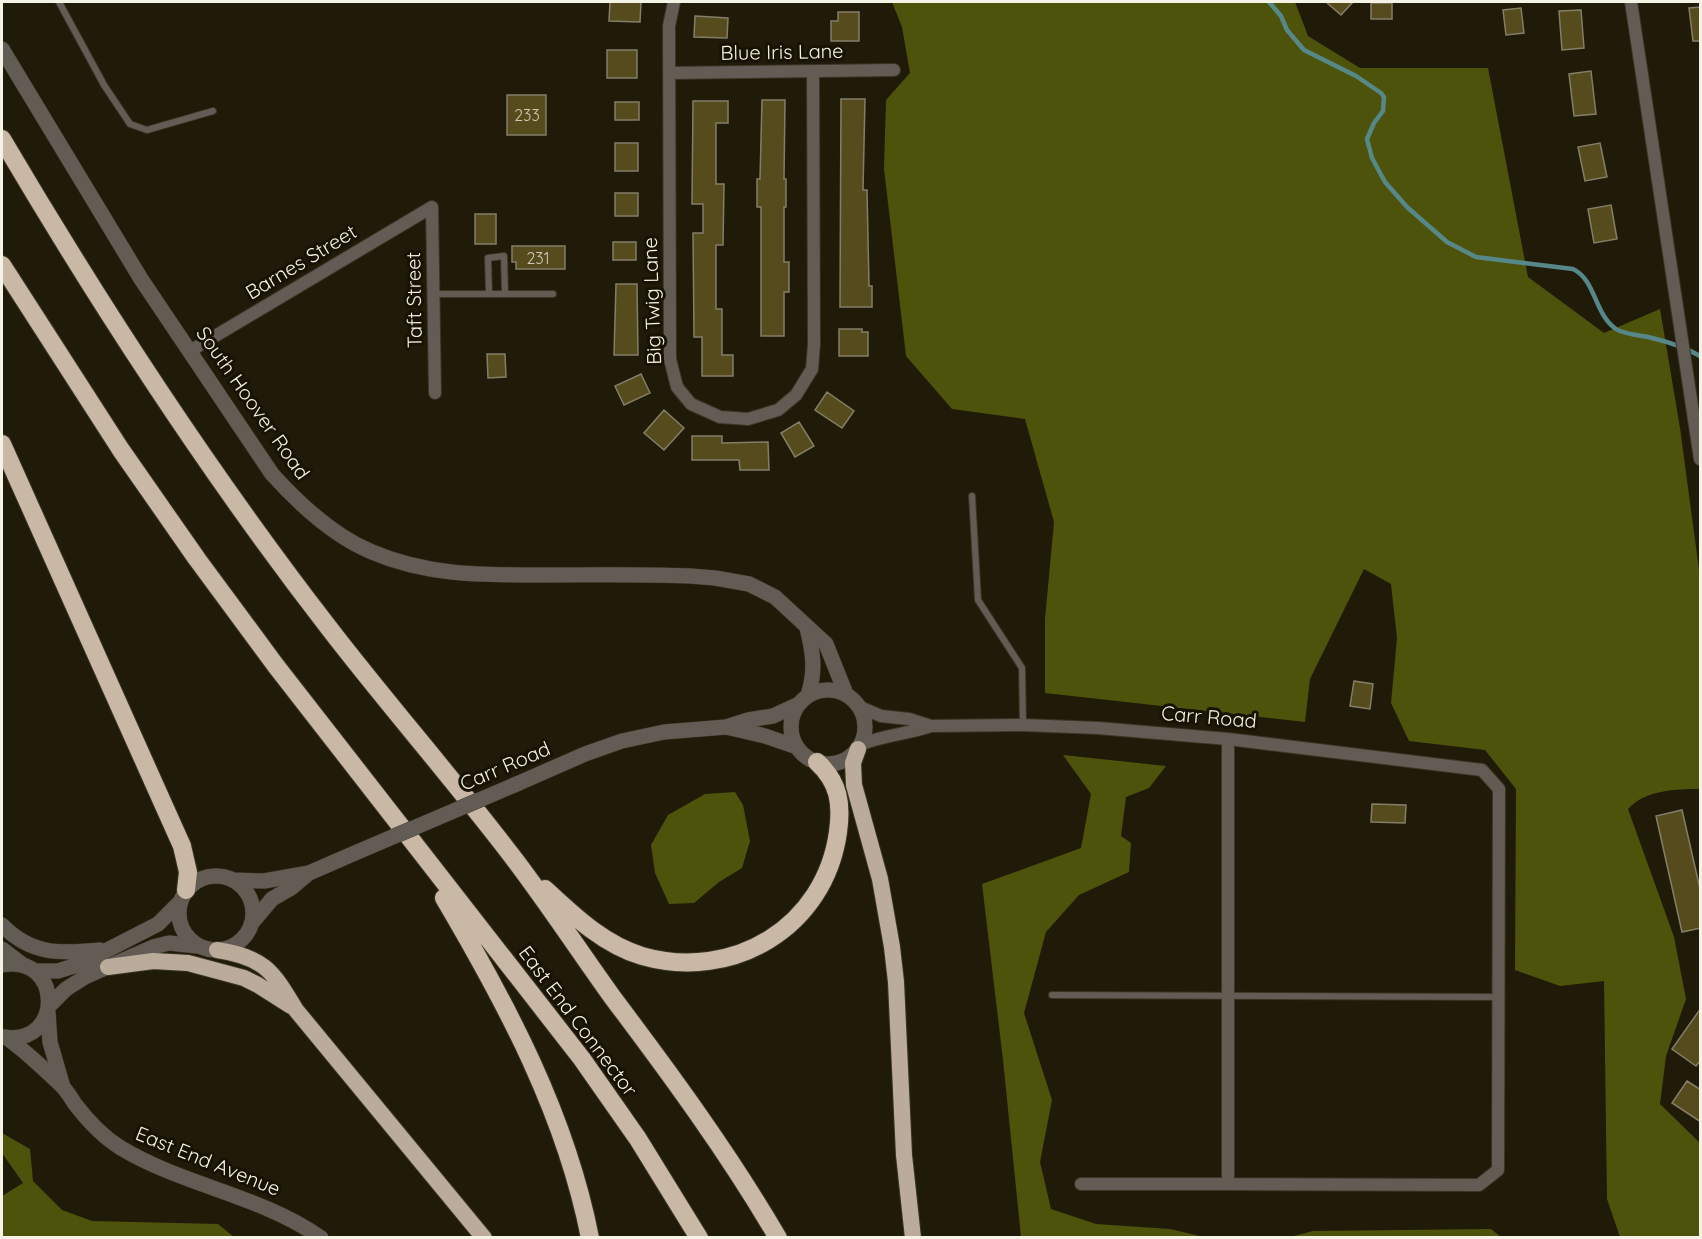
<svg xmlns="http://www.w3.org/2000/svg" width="1702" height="1239" font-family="Quicksand,sans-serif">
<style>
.forest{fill:#4e530b}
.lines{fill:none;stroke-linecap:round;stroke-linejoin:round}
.stream{stroke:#578889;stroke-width:4.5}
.building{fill:#564b1c;stroke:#847e69;stroke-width:1.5}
.service-casing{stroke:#3a3524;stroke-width:8}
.minor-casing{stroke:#3a3524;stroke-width:14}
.tertiary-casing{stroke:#3a3524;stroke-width:16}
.trunk-casing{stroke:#3a3524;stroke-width:18}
.motorway-casing{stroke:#3a3524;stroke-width:20}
.service{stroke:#635c55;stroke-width:6}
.minor{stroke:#635c55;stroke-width:12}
.tertiary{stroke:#635c55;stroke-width:15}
.trunk{stroke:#bbab9a;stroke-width:16}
.motorway{stroke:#cab8a6;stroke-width:18}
.tertiary-bridge-casing{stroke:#3a3524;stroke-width:16;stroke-linecap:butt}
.tertiary-bridge{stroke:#635c55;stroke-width:15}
.labels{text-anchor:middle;stroke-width:6;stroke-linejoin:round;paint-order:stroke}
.number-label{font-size:16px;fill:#cdc8b4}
.street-label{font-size:20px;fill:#f5f2e6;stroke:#171202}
</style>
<rect width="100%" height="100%" fill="#201b09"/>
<!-- forest -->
<path class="forest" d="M892 2H1295L1308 36 1360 68H1488L1528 277 1604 333 1660 309 1680 428 1700 577V789C1676 789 1645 790 1628 809L1674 937 1686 999 1666 1056 1660 1104 1700 1143V1237H1620L1607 1199 1604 981 1560 986 1515 970 1516 789 1485 750 1409 741 1391 703 1397 638 1391 584 1364 569 1310 679 1305 722 1045 693V619L1054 522 1025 419 952 409 906 356 884 169 886 100 910 73 902 27Z
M1063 755 1166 766 1149 788 1126 797 1121 836 1131 843 1129 872 1079 895 1046 932 1024 1013 1052 1100 1040 1162 1051 1209 1096 1224 1170 1229 1204 1237H1021L1003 1060 982 884 1081 848 1091 794Z
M735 792 743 805 750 841 742 868 719 882 694 903 669 904 655 873 651 845 668 815 705 794Z
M2 1133 30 1149 33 1181 62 1210 92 1221 218 1224 234 1237H2V1196L23 1183 2 1153Z
M1491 1229 1501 1237H1290L1313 1231Z"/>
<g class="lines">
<!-- stream -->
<path class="stream" d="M1269 2 1281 16 1287 30 1304 50 1356 76 1381 93 1384 97 1383 111 1374 123 1367 139 1372 158 1385 182 1407 207 1447 242 1476 257 1573 269C1596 280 1594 314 1616 329 1625 335 1641 335 1652 338 1669 342 1686 348 1700 356"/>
</g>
<!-- building -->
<path class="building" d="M610 2H641L640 22 609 21Z
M1326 2H1353L1341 15Z
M1371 3H1392V19H1371Z
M1701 7V41H1693L1689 8Z
M1521 8 1524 33 1506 35 1503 10Z
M1581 10 1584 48 1562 50 1559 11Z
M838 12H859V41H831V21H838Z
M695 16 728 18 727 38 694 37Z
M607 50H637V78H607Z
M1591 71 1596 114 1574 116 1569 74Z
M507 95H546V135H507Z
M841 99H865L863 190H867L869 286H872V307H840Z
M762 100H785L784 179H786V207H784V262H789V292H784V336H761V207H757V179H760Z
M693 101H728V123H716V184H724L723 245H716V309H722V355H733V376H702V337H694L693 233H703V204H692Z
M615 102H639V120H615Z
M615 143H638V171H615Z
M1600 143 1607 177 1585 181 1578 147Z
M615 193H638V216H615Z
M1611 205 1617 239 1594 243 1588 209Z
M475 214H496V244H475Z
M613 242H636V260H613Z
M512 246H565V269H516V262H512Z
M616 284H637L638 355H614Z
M839 329H862V332H868V356H839Z
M487 354H505L506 377 488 378Z
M641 374 650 393 624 405 615 386Z
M827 392 854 411 842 428 815 410Z
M664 410 684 428 664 450 644 433Z
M799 422 814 446 795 457 781 433Z
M692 436H722V443L768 442 769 470H740L739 460H692Z
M1354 681 1373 684 1370 709 1350 706Z
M1372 804 1406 805 1405 823 1371 822Z
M1682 810 1701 893V928L1682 932 1656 816Z
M1701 1008V1060L1696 1066 1672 1049Z
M1687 1081 1701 1090V1122L1672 1103Z"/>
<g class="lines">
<defs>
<path id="service" d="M59 2 104 85 130 124 147 130 213 111
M434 294H553
M489 294 488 258 504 256 505 294
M972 496 978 600 1022 668 1023 725
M1052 995 1498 997"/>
<path id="minor" d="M674 2 669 26 670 359 677 387 691 404 720 417 748 419 778 410 796 395 812 369 814 344 813 71
M1631 2 1700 459
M669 73 894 70
M190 351 432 207 435 393
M860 707 881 716 909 719 931 726 1023 725 1098 728 1228 739 1482 770 1499 789 1498 1170 1479 1185 1228 1184V739
M862 744C885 735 908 734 931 726
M1081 1184H1228"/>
<path id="tertiary" d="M2 49 141 279 272 474C300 505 333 536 372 552 428 576 484 575 543 575 592 575 641 574 690 576L715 578 749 584 775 597 826 644 846 694
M807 628C813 652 816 671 808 695
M791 727a37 37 0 1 1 74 0a37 37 0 1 1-74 0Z
M726 727 765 736 797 747
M519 783 585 754 622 741 664 732 726 727 748 720 773 716 799 704
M179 913a37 37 0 1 1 74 0a37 37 0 1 1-74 0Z
M233 880 264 881 309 873 355 853
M251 924 272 899 291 888 309 873
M2 925C31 955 61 954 100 950
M2 949 23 965
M2 965C62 953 65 1046 4 1037
M35 971H58L80 964 158 924 180 902
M49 1006 66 989 85 977 153 947 169 943 197 946
M48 1012 50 1042 63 1087
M7 1038C27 1052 44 1069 62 1086 67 1091 71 1098 75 1104 88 1121 103 1137 121 1148 184 1186 260 1195 321 1238"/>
<path id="trunk" d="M858 749 853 763 854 785 880 879 892 947 896 982 904 1155 913 1238
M217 950C265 957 273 972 296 1010L484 1238
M108 967 153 961 188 963 244 978 258 985 291 1006"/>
<path id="motorway" d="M2 139C101 307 209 473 329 628 389 706 455 781 515 860 549 905 580 952 613 998 671 1075 729 1154 778 1238
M2 265 121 450 197 559 276 666 582 1059 638 1139 699 1238
M2 444 182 846 188 872 186 890
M545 889C574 916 603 944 642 956 733 982 825 927 838 832 842 804 839 782 817 762
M444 898C507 1005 566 1115 590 1238"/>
</defs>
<!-- service casing -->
<use href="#service" class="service-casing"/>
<!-- minor casing -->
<use href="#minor" class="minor-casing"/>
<!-- tertiary casing -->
<use href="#tertiary" class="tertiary-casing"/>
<!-- trunk casing -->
<use href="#trunk" class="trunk-casing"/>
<!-- motorway casing -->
<use href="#motorway" class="motorway-casing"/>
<!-- service -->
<use href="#service" class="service"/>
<!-- minor -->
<use href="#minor" class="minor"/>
<!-- tertiary -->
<use href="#tertiary" class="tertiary"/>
<!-- trunk -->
<use href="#trunk" class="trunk"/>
<!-- motorway -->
<use href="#motorway" class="motorway"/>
<defs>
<path id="tertiary-bridge" d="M355 853 519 783"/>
</defs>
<!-- tertiary-bridge casing -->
<use href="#tertiary-bridge" class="tertiary-bridge-casing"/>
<!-- tertiary-bridge -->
<use href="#tertiary-bridge" class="tertiary-bridge"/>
</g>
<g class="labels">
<!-- number labels -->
<g class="number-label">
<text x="527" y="121">233</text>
<text x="538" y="264">231</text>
</g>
<!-- street labels -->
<g class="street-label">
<text transform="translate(782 52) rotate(-1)" y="7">Blue Iris Lane</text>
<text transform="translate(301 262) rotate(-31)" y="7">Barnes Street</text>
<text transform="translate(414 300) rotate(-91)" y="7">Taft Street</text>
<text transform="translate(652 301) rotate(-92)" y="7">Big Twig Lane</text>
<text transform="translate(253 403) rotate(55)" y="7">South Hoover Road</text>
<text transform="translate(1209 717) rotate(5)" y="7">Carr Road</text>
<text transform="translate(505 766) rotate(-23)" y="7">Carr Road</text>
<text transform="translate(578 1021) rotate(53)" y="7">East End Connector</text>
<text transform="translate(208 1161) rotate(22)" y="7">East End Avenue</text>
</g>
</g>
<!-- border -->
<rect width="1702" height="1239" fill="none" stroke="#f5f2e6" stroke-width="6"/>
</svg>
